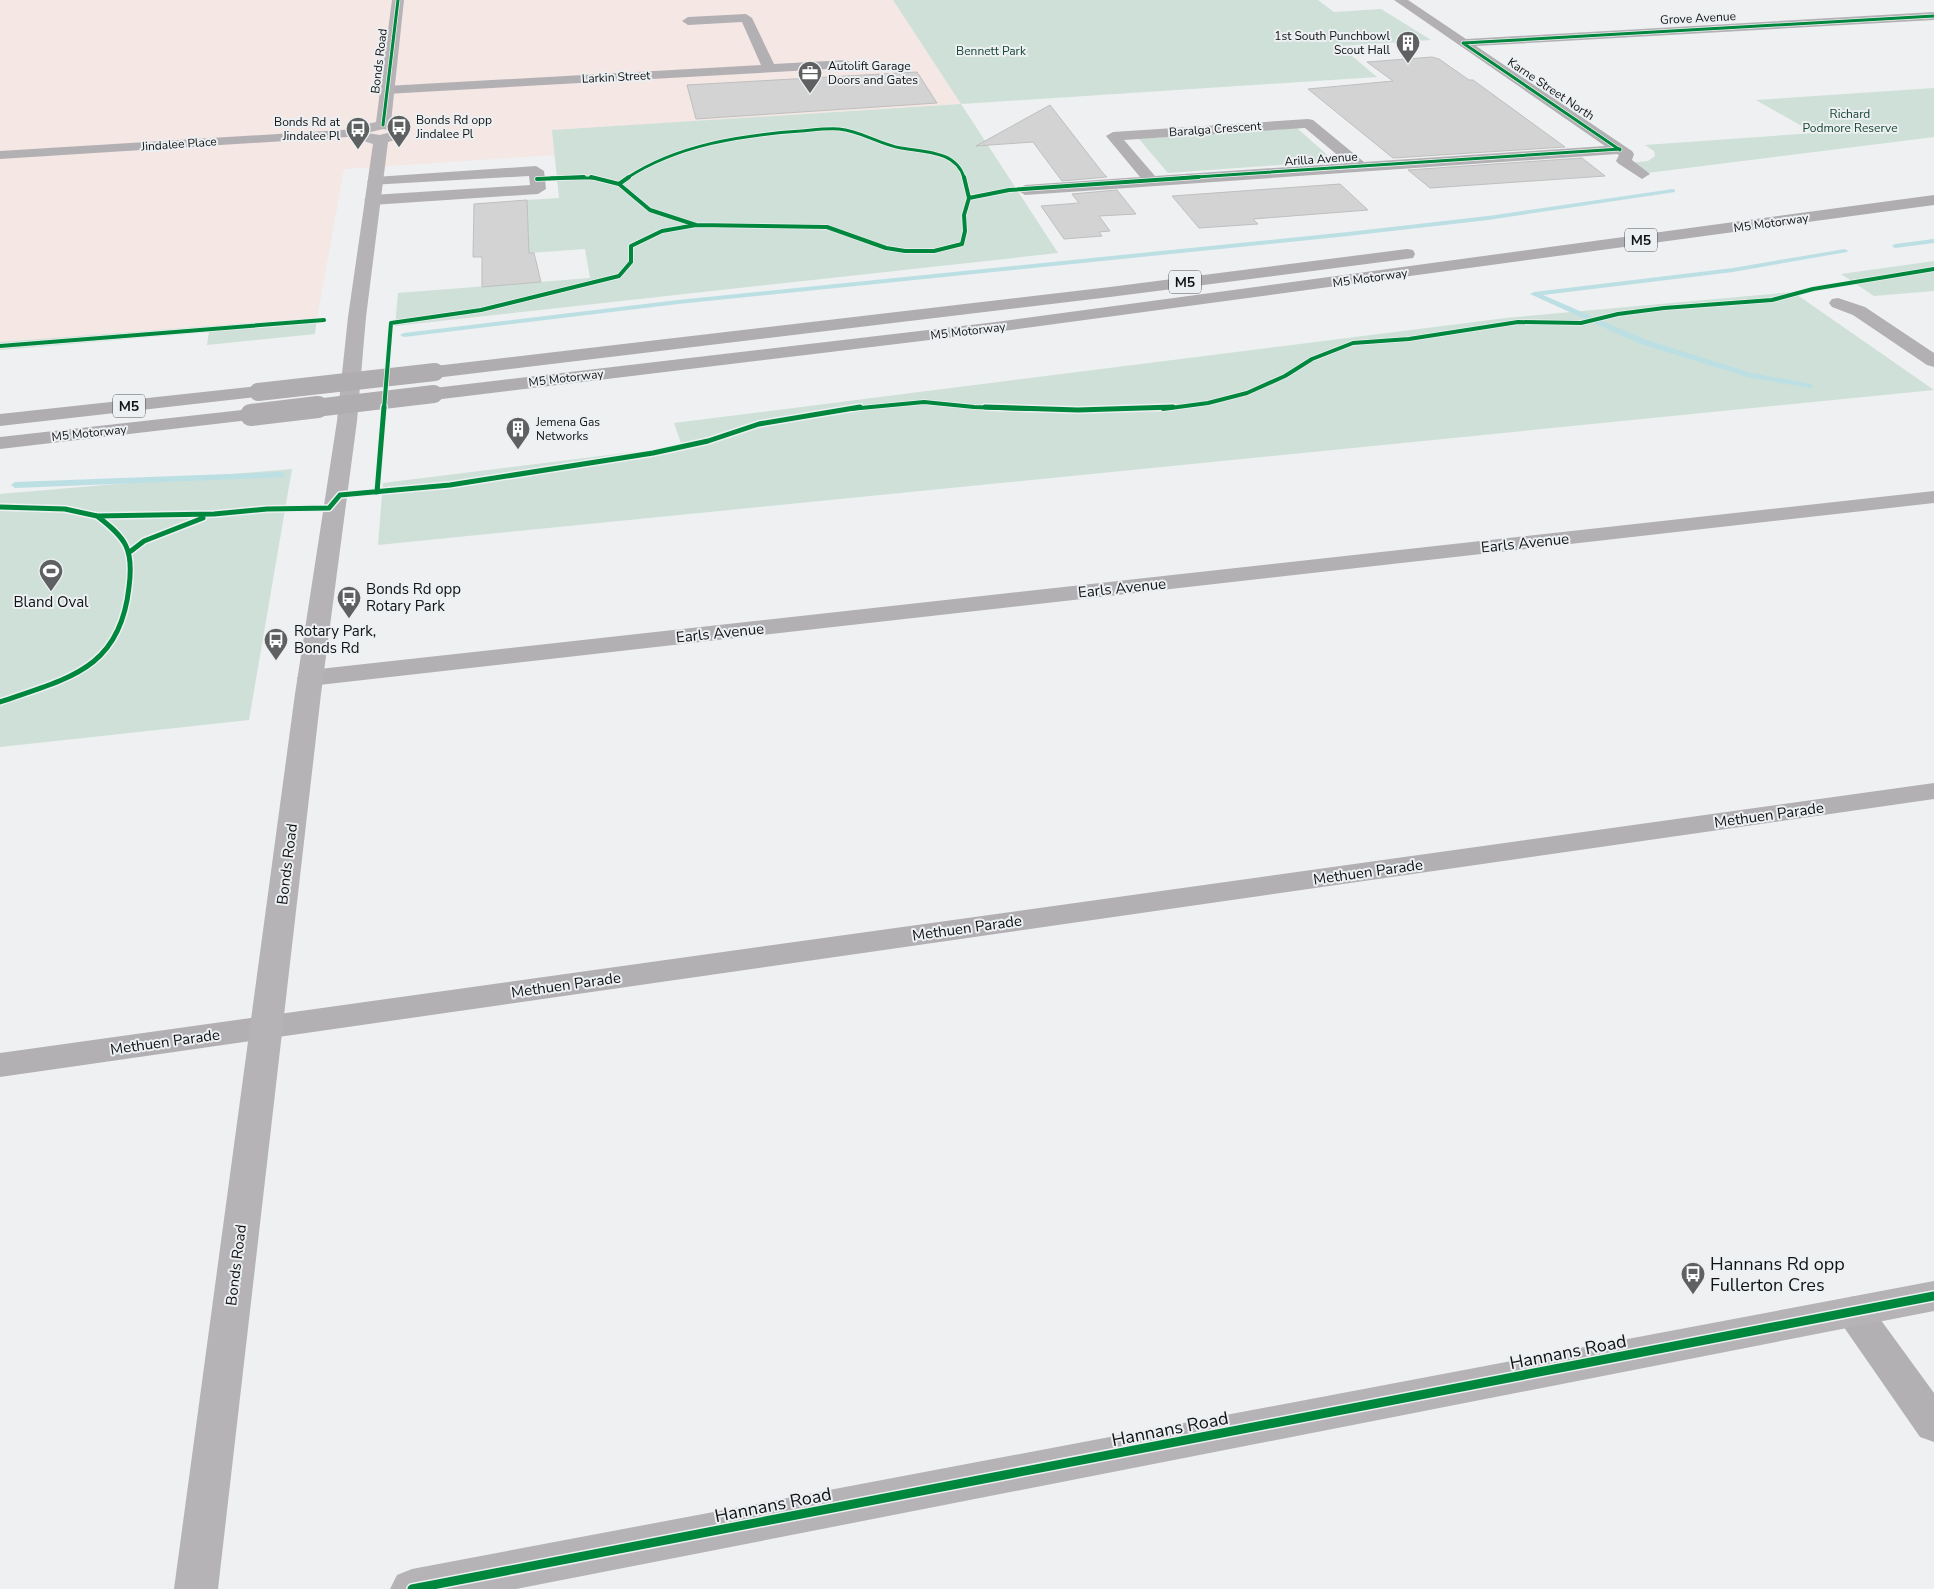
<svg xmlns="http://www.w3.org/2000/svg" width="1934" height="1589" font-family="'Nunito Sans',sans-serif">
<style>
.industrial{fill:#f4e7e4}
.green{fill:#cee0d7}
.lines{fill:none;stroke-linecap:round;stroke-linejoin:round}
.stream{fill:#bcdfe4;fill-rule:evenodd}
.building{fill:#d3d3d3;stroke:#bfbfbf}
.minor{fill:#b3b0b4;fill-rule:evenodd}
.major{fill:#b5b3b6;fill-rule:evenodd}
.highway{fill:#b0adb1;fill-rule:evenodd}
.highway-bridge-far1{stroke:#b0adb1;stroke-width:18}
.highway-bridge{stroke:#b0adb1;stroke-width:22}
.cycleway-far3-casing{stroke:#edf0f2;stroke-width:4.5}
.cycleway-far2-casing{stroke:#edf0f2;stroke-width:5.5}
.cycleway-far1-casing{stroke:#edf0f2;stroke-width:8}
.cycleway-casing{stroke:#edf0f2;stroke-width:12}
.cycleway-far3{stroke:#00873e;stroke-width:3}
.cycleway-far2{stroke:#00873e;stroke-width:4}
.cycleway-far1{stroke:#00873e;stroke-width:5}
.cycleway{stroke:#00873e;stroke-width:9}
.labels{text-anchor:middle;stroke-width:4;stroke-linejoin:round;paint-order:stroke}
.far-street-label{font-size:12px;fill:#111213;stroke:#edf0f2}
.far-poi-label{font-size:12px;fill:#111213;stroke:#edf0f2;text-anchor:start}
.far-park-label{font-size:12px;fill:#14452f;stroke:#edf0f2}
.shield{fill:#edf0f2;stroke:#535556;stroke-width:1}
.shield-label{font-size:14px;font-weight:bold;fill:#111213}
.street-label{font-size:15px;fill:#111213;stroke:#edf0f2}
.poi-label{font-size:15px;fill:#111213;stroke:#edf0f2;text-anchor:start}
.near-poi-label{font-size:18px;fill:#111213;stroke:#edf0f2;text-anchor:start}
.near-street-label{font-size:18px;fill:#111213;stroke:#edf0f2}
</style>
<rect width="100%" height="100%" fill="#eef0f1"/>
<!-- industrial -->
<path class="industrial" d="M0 0H893L961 104 553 130 555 155 344 169 317 318 0 342Z"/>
<!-- green -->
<path class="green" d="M893 0H1318L1334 12 1381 9 1431 40 1340 46 1377 77 961 104 1058 253 395 326 398 293 590 278 585 249 529 253 527 200 559 198 552 130 961 104Z
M1934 88V137L1647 173 1632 163 1648 161 1655 156 1654 151 1645 145 1814 133 1756 100Z
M1297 128 1334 161 1168 173 1139 139Z
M1934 261V291L1874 296 1841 274Z
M1793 292 1934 390 378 545 383 483 682 446 674 423 1506 318Z
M317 318 315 334 207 345 209 332 0 350V342Z
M292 469 249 720 0 747V494Z"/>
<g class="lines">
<!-- stream -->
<path class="stream" d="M1673 189 1675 190V192L1488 220 1348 236 678 304 404 337 400 335 404 333 678 300 1348 232 1488 216Z
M1934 239V243L1895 248 1892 246 1895 244Z
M1845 249 1848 251 1847 252 1733 272 1543 295 1644 339 1751 373 1812 384V388H1809L1747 377 1638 343 1530 294 1534 292 1733 268Z
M281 472 284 473V477L15 488 11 485 15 482Z"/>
</g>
<!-- building -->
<path class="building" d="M1432 57 1439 59 1469 80H1473L1565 147 1393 158 1308 89 1393 81 1367 62Z
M917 72 937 103 696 119 687 85Z
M1050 105 1102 172 1107 177 1062 181 1033 142 976 146Z
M1582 158 1605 176 1430 188 1408 170Z
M1340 184 1368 210 1253 219 1258 224 1199 228 1172 196Z
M1117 190 1136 214 1099 216 1110 231 1099 232 1102 236 1064 239 1041 206 1079 203 1072 194Z
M527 200 529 253H534L541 282 482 287V257H473L474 204Z"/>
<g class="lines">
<!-- minor -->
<path class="minor" d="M1394 0H1408L1466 39 1934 12V20L1476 46 1632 151 1634 154 1632 160 1650 174 1642 179 1619 164 1616 161 1619 155 1617 154 1025 195 1017 190 1025 185 1140 177 1106 136 1113 132 1308 119 1313 120 1364 162 1605 146ZM1305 128 1347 163 1155 176 1124 140Z
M746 14 752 18 774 64 846 60 853 64 846 68 386 94 379 90 386 86 761 65 742 22 688 25 682 21 688 17Z
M358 129 363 130 365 133 363 136 0 159V151Z
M536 166 544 171 546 189 538 194 372 205 364 200 372 195 530 185 529 176 370 185 367 182 370 179 375 177Z
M1838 298 1865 307 1934 353V367L1927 365 1853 315 1832 307 1829 303 1832 299Z
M1934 491V503L310 686 301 683 297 678 301 673 310 670Z
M1934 783V799L0 1077V1053Z
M1854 1296 1867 1301 1934 1393V1442L1920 1437 1841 1323 1835 1312 1841 1301Z"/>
<!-- major -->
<path class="major" d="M392 0H404L391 122 406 124 411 131 405 137 388 142 366 317 357 421 321 694 218 1589H174L295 694 337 421 348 317 373 144 357 139 351 133 358 126 376 122ZM383 129 395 131 380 135 367 133Z
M1934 1281V1311L516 1589H390L397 1575 412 1569Z"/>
<!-- highway -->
<path class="highway" d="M1934 195V205L996 332 434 400 427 398 424 394 427 390 434 388 996 322Z
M1407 249 1413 250 1415 254 1413 258 1110 297 435 378 428 376 425 372 428 368 435 366 1110 287Z
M258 386 265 388 268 392 265 396 0 426V414Z
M251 409 258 411 261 415 258 419 0 449V437Z"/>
<!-- highway-bridge-far1 -->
<path class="highway-bridge-far1" d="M258 392 435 372
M307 409 434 394"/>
<!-- highway-bridge -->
<path class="highway-bridge" d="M251 415 318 407"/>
<defs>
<path id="cycleway-far3" d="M1463 43 1934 16
M1463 43 1620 150
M383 125 398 0
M551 178H596
M627 178C677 145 742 135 801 131 813 130 827 128 839 129 861 131 879 144 901 148 924 152 957 151 964 178
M1181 178 1620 149"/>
<path id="cycleway-far2" d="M591 177 619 184
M629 177 619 184 650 210 696 225
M537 179 584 177
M969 198 1009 190 1199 177
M696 225 827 227 886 248 905 251H934L962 244 965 231 964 215 969 198 964 177
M0 346 324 320
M384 409 391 323 481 310 619 276 631 262V246L662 231 696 225
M850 409 924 402 974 407 1028 409
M1163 409 1208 403 1247 393 1285 376 1312 359 1353 343 1409 339 1518 322 1581 323 1618 314 1664 308 1772 300 1813 289 1934 269"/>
<path id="cycleway-far1" d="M985 407 1078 410 1173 407
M377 492 384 407
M0 507 65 509 97 516 214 514 267 509 329 508 340 495 450 485 653 453 708 441 759 424 860 407
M131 551 144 541 203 518
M0 702C68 678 120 670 129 587 134 549 126 538 97 516"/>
<path id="cycleway" d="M412 1589 1934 1296"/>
</defs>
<!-- cycleway-far3 casing -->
<use href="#cycleway-far3" class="cycleway-far3-casing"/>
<!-- cycleway-far2 casing -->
<use href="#cycleway-far2" class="cycleway-far2-casing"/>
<!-- cycleway-far1 casing -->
<use href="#cycleway-far1" class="cycleway-far1-casing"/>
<!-- cycleway casing -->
<use href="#cycleway" class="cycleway-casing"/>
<!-- cycleway-far3 -->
<use href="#cycleway-far3" class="cycleway-far3"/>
<!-- cycleway-far2 -->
<use href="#cycleway-far2" class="cycleway-far2"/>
<!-- cycleway-far1 -->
<use href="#cycleway-far1" class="cycleway-far1"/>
<!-- cycleway -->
<use href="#cycleway" class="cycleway"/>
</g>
<!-- icons -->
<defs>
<symbol id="building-pin" viewBox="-11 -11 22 30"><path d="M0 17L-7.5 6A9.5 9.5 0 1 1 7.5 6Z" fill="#5e6061" stroke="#edf0f2"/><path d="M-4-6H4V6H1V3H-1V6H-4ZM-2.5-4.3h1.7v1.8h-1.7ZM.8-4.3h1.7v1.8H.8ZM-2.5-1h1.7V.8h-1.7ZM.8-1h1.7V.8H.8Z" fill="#fff"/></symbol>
<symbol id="office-pin" viewBox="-11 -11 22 30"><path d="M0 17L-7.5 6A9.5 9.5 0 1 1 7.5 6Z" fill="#5e6061" stroke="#edf0f2"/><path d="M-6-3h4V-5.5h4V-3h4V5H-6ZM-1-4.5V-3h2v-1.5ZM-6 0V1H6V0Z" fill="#fff"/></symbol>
<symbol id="bus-pin" viewBox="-11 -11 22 30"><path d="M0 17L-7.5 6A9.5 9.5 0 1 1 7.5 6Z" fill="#5e6061" stroke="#edf0f2"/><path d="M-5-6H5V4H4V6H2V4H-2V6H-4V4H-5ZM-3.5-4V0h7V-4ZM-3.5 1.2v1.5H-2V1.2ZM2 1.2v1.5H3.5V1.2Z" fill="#fff"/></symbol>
<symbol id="stadium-pin" viewBox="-11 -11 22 30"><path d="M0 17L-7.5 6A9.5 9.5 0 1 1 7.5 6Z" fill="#5e6061" stroke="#edf0f2"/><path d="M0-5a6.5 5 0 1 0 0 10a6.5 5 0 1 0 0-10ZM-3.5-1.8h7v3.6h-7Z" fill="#fff"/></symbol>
</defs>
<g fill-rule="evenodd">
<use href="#building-pin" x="1394" y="29" width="28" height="38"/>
<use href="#office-pin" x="796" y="59" width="28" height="38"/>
<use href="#bus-pin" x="385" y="113" width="28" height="38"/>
<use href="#bus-pin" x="344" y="115" width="28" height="38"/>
<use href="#building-pin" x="504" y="415" width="28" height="38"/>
<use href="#stadium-pin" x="37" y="557" width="28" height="38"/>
<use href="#bus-pin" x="335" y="584" width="28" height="38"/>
<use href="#bus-pin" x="262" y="626" width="28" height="38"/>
<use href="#bus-pin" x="1679" y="1260" width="28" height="38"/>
</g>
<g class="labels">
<!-- far-street labels -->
<g class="far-street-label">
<text transform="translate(1698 18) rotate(-3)" y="4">Grove Avenue</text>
<text transform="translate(379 61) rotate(-83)" y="4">Bonds Road</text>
<text transform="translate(616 77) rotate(-3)" y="4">Larkin Street</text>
<text transform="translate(1551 89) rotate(34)" y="4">Karne Street North</text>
<text transform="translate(1215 129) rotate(-4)" y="4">Baralga Crescent</text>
<text transform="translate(179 144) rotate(-4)" y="4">Jindalee Place</text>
<text transform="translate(1321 159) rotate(-4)" y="4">Arilla Avenue</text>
<text transform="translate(1771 223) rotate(-8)" y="4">M5 Motorway</text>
<text transform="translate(1370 278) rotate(-8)" y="4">M5 Motorway</text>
<text transform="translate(968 331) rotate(-7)" y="4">M5 Motorway</text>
<text transform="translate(566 378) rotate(-7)" y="4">M5 Motorway</text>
<text transform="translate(89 433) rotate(-6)" y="4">M5 Motorway</text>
</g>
<!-- far-poi labels -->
<g class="far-poi-label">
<text x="1390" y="40" text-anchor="end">1st South Punchbowl<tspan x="1390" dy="14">Scout Hall</tspan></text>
<text x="828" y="70">Autolift Garage<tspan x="828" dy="14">Doors and Gates</tspan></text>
<text x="416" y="124">Bonds Rd opp<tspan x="416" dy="14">Jindalee Pl</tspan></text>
<text x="340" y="126" text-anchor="end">Bonds Rd at<tspan x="340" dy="14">Jindalee Pl</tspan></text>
<text x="536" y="426">Jemena Gas<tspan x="536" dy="14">Networks</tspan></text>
</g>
<!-- far-park labels -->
<g class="far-park-label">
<text x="991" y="55">Bennett Park</text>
<text x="1850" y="118">Richard<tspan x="1850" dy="14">Podmore Reserve</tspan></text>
</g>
<!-- shield labels -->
<g class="shield">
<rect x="1625" y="228.5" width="32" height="23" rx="4"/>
<rect x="1169" y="270.5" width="32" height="23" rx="4"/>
<rect x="113" y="394.5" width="32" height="23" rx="4"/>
</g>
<g class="shield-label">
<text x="1641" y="245">M5</text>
<text x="1185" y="287">M5</text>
<text x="129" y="411">M5</text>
</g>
<!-- street labels -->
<g class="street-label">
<text transform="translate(1525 543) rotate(-6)" y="5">Earls Avenue</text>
<text transform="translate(1122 588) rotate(-6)" y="5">Earls Avenue</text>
<text transform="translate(720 633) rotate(-6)" y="5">Earls Avenue</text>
<text transform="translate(1769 815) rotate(-8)" y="5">Methuen Parade</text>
<text transform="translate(287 864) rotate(-83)" y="5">Bonds Road</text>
<text transform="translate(1368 872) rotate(-8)" y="5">Methuen Parade</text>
<text transform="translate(967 928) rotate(-8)" y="5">Methuen Parade</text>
<text transform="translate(566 985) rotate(-8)" y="5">Methuen Parade</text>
<text transform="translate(165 1042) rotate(-8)" y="5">Methuen Parade</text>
<text transform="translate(236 1265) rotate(-83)" y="5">Bonds Road</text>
</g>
<!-- poi labels -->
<g class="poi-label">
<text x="366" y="594">Bonds Rd opp<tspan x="366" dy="17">Rotary Park</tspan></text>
<text x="51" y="607" text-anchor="middle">Bland Oval</text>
<text x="294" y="636">Rotary Park,<tspan x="294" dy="17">Bonds Rd</tspan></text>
</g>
<!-- near-poi labels -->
<g class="near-poi-label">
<text x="1710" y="1270">Hannans Rd opp<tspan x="1710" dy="21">Fullerton Cres</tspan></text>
</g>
<!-- near-street labels -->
<g class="near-street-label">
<text transform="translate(1568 1352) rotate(-11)" y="6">Hannans Road</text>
<text transform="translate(1170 1429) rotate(-11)" y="6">Hannans Road</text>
<text transform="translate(773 1505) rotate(-11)" y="6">Hannans Road</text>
</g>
</g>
</svg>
